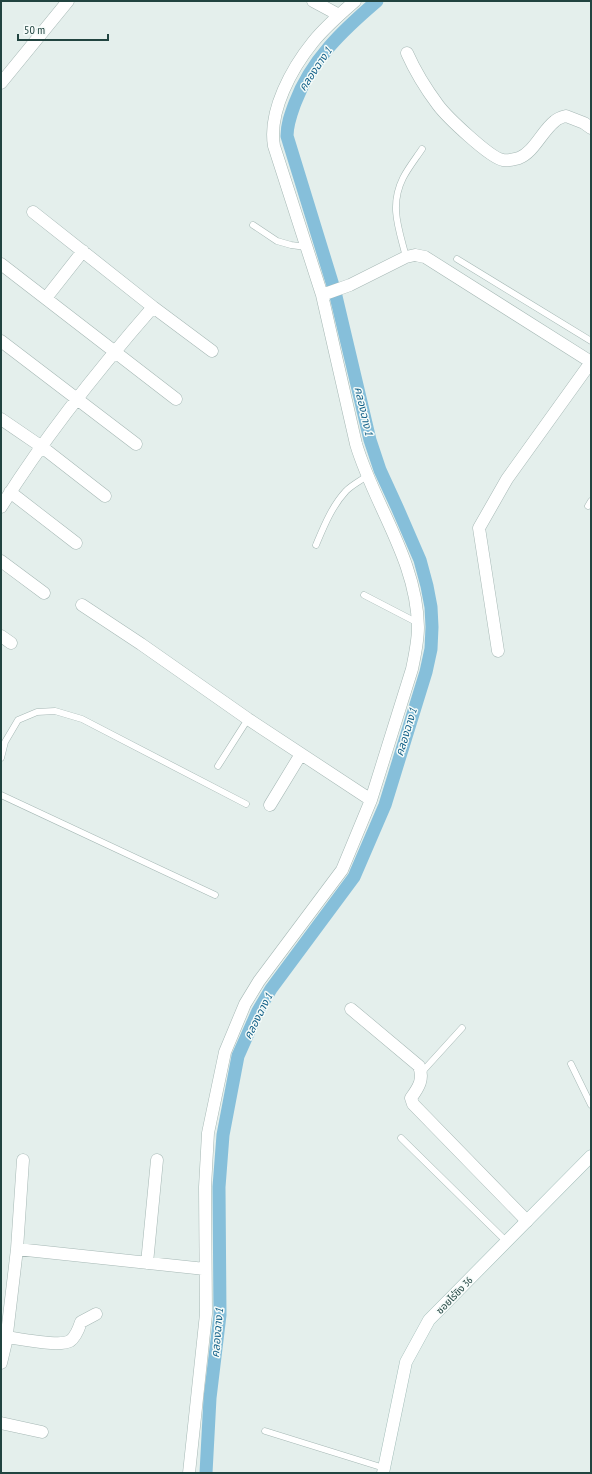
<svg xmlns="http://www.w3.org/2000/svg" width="592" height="1474" font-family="'PT Sans Narrow','Noto Sans Thai',sans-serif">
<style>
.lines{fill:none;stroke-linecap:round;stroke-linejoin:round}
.canal{stroke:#86bfda;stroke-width:13}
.lane-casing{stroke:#a6b8b5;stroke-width:7}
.street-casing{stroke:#a6b8b5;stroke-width:13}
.secondary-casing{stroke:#a1bcb8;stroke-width:13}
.lane{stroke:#fff;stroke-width:6}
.street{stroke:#fff;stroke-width:12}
.secondary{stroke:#fff;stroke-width:12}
.labels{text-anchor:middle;stroke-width:3;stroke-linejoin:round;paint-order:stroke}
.street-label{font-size:10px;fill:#214440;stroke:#f5fbf9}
.water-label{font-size:11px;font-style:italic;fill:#126088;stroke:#f5fbf9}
</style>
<rect width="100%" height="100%" fill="#e4efec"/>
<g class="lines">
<!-- canal -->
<path class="canal" d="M206 1473 210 1398 220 1315 219 1187 223 1135 238 1056 258 1011 271 989 354 877 385 805 426 672 431 649 432 627 431 607 427 586 420 560 397 507 380 470 370 440 335 292 287 136C287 124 291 114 295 103 311 60 343 30 377 1"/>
<defs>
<path id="lane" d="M253 225 277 241 291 245 306 247
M406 257C399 229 389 206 403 178 408 168 416 158 422 149
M457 259 591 341
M588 506 591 501
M316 545C324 526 332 506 346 491 352 485 360 481 367 476
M364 595 418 623
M1 758 5 742 18 720 37 712 55 711 82 719 246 804
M218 766 248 719
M1 795 215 895
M571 1064 591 1105
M422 1072 462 1028
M401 1138 506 1241
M265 1431 384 1468"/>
<path id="street" d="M313 1 339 15
M407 53C415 71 426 89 438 105 447 117 490 158 503 160 507 161 516 159 519 158 534 152 542 131 555 121 558 118 562 117 566 116L584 123 591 128
M1 83 68 1
M33 212 153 307
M1 264 176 399
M322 295 350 285 406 257 415 255 425 257 591 362 507 479 479 528 498 651
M46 298 83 251
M1 341 136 444
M1 419 42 447 105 496
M10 492 76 543
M1 507C45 436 98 370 153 307L212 351
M1 561 44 593
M82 605 141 644 248 719 371 800
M1 636 11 643
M270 805 301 754
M351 1009 419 1066C424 1079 419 1087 411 1098L413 1104 527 1221
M17 1249 23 1160
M147 1263 157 1160
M7 1337C20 1339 60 1347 70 1341 76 1337 79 1328 81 1322L96 1314
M1 1363 6 1342 17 1249 205 1269
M1 1423 42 1432
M189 1473 206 1314 205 1187 208 1133 225 1052 245 1004 259 981 342 870 371 800 412 669C415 655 418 641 418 627 417 560 374 505 356 444L322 295 274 146C268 111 292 68 313 42 325 27 340 14 355 1"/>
<path id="secondary" d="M383 1473 406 1362 429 1320 591 1156"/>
</defs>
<!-- lane casing -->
<use href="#lane" class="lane-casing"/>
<!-- street casing -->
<use href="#street" class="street-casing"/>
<!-- secondary casing -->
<use href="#secondary" class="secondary-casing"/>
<!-- lane -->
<use href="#lane" class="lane"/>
<!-- street -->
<use href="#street" class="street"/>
<!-- secondary -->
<use href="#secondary" class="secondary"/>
</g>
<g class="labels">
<!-- street labels -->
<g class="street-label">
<text transform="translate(454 1295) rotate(-46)" y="4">ซอยไร่ขิง 36</text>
</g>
<!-- water labels -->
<g class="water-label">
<text transform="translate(315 69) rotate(-56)" y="4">คลองฉาง 1</text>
<text transform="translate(364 411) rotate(77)" y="4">คลองฉาง 1</text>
<text transform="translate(406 732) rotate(-73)" y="4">คลองฉาง 1</text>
<text transform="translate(258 1016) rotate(-63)" y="4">คลองฉาง 1</text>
<text transform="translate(217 1333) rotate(-85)" y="4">คลองฉาง 1</text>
</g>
</g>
<!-- border -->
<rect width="592" height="1474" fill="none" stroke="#214440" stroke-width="4"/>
<!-- scale -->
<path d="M18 34v6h90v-6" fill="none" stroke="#214440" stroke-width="2"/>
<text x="24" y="34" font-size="12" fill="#214440" stroke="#f5fbf9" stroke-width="3" paint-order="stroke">50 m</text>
</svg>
